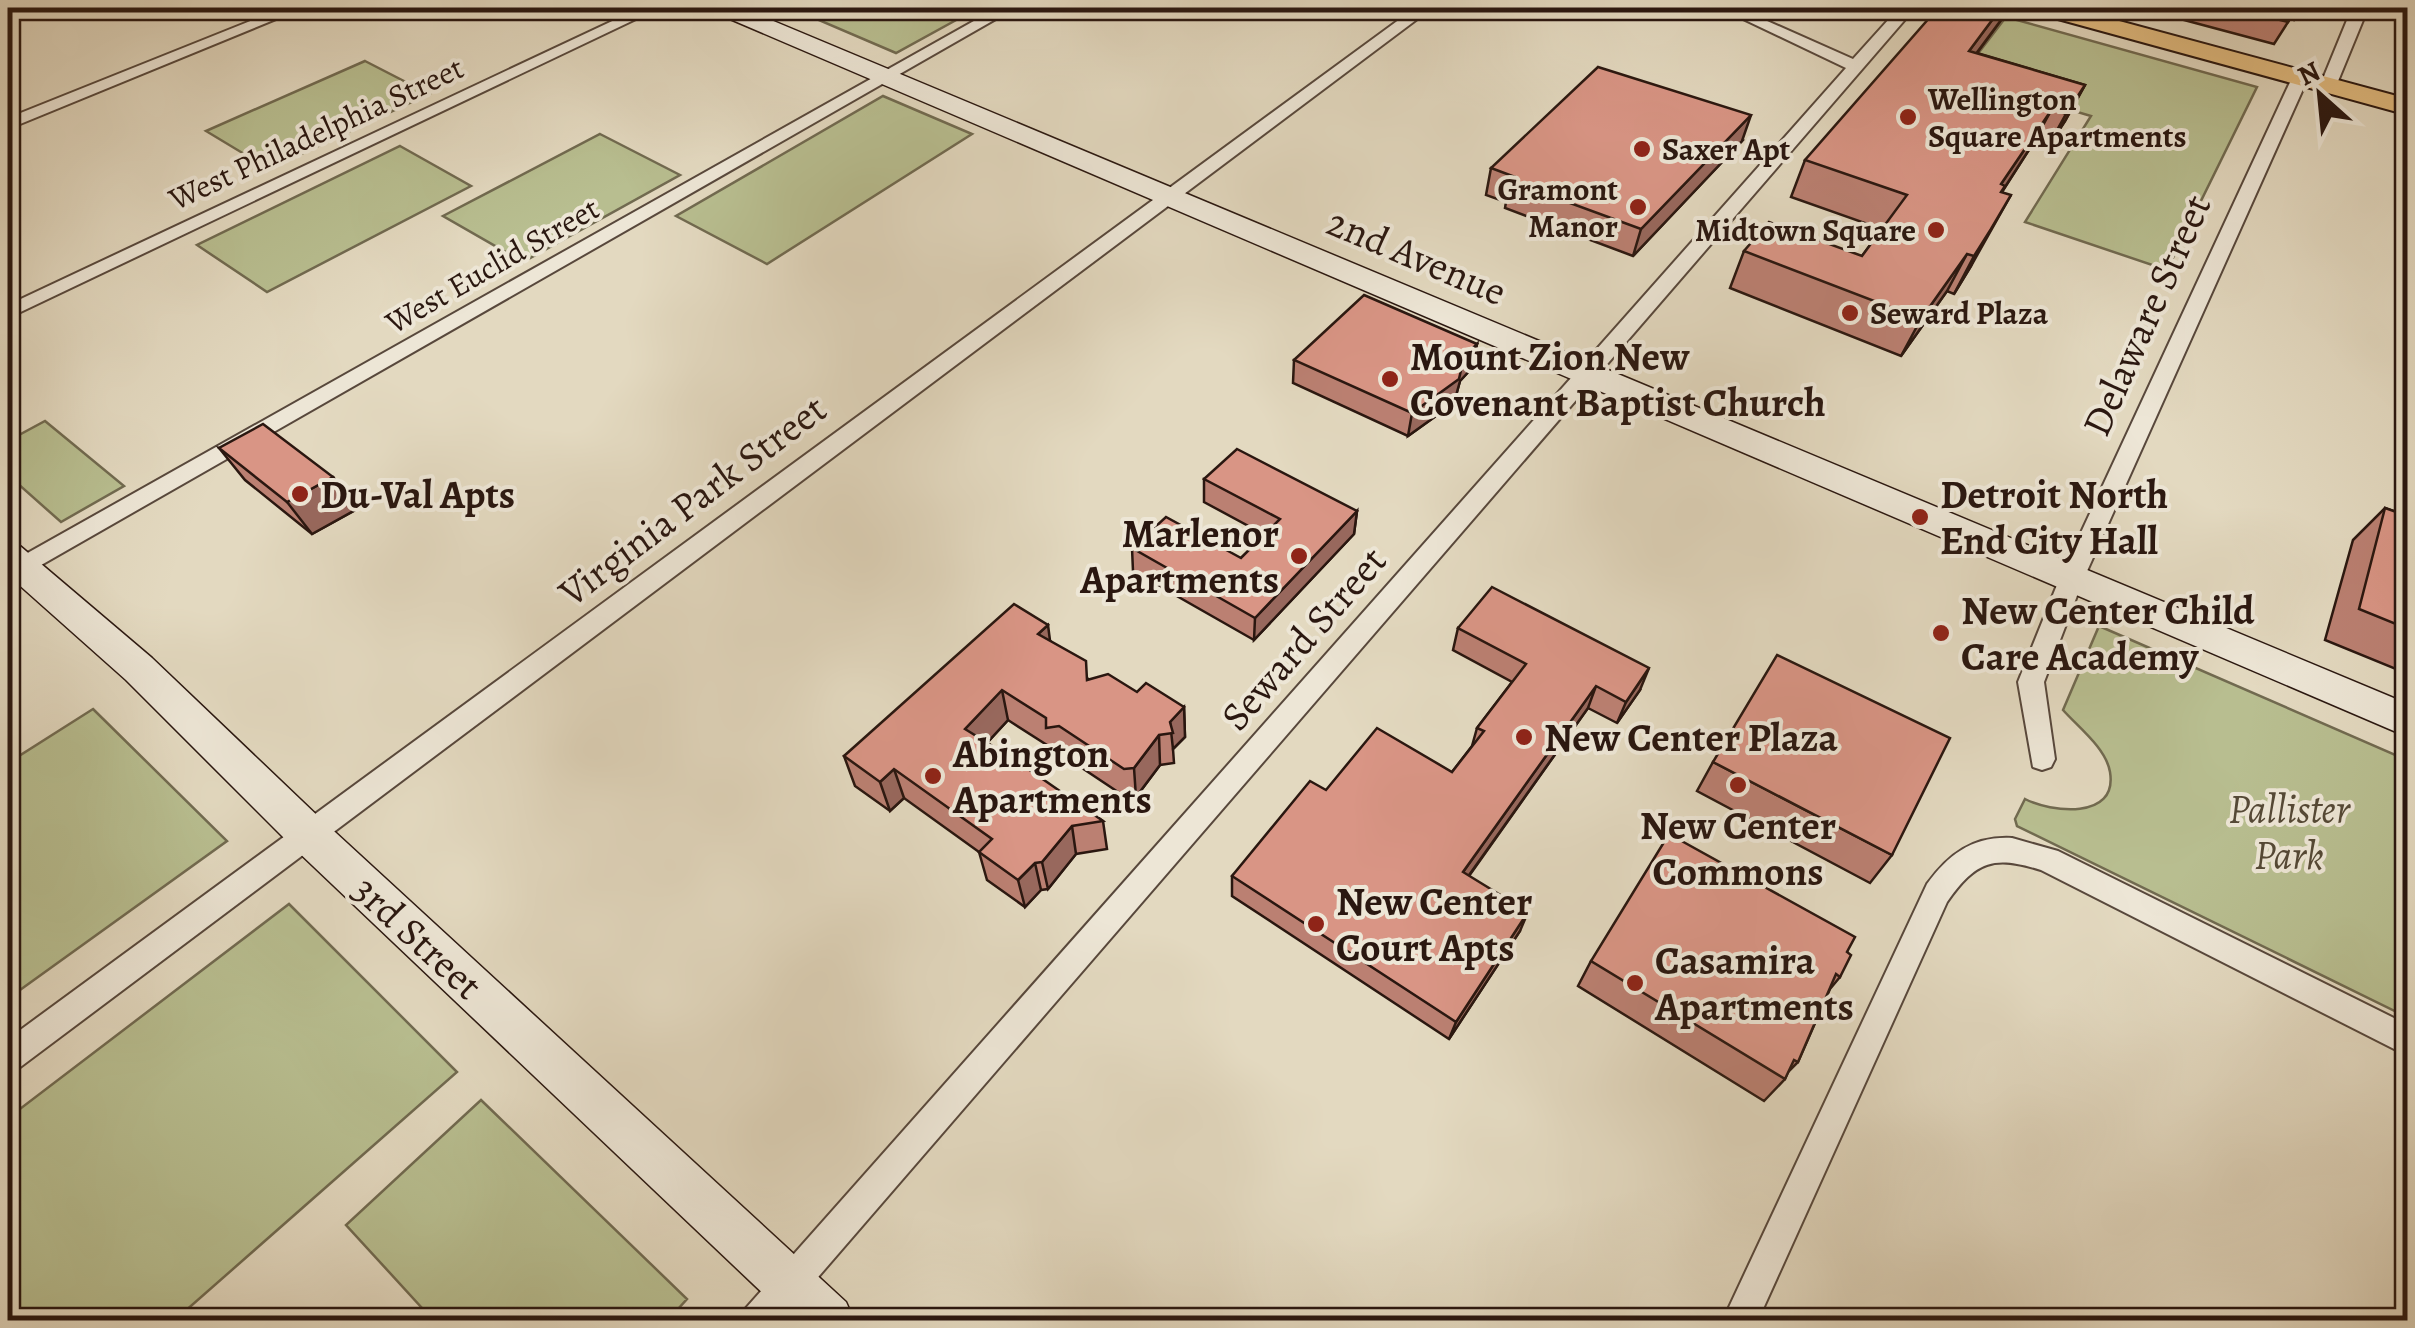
<svg xmlns="http://www.w3.org/2000/svg" width="2415" height="1328" font-family="Alegreya,serif">
<style>
.green{fill:#b8be90;stroke:#716a50;stroke-width:2.5}
.lines{fill:none;stroke-linecap:round;stroke-linejoin:round}
.street-casing{stroke:#58483c;stroke-width:4}
.secondary-casing{stroke:#2a1710;stroke-width:3}
.primary-casing{stroke:#2a1710;stroke-width:4}
.street{fill:#ede6d6;fill-rule:evenodd}
.secondary{fill:#ede6d6;fill-rule:evenodd}
.primary{fill:#e2bc80;fill-rule:evenodd}
.wall{fill:#bb8072;stroke:#2a1710;stroke-width:2.5}
.shaded-wall{fill:#98685d;stroke:#2a1710;stroke-width:2.5}
.building{fill:#d99585;stroke:#2a1710;stroke-width:2.5}
.poi-dot{fill:#8f2418;stroke:#ede6d6;stroke-width:4}
.labels{text-anchor:middle;stroke-width:8;stroke-linejoin:round;paint-order:stroke}
.far-poi-label{font-size:32px;font-weight:bold;fill:#2a1710;stroke:#ede6d6;text-anchor:start}
.far-street-label{font-size:32px;fill:#2a1710;stroke:#ede6d6}
.street-label{font-size:40px;fill:#2a1710;stroke:#ede6d6}
.poi-label{font-size:40px;font-weight:bold;fill:#2a1710;stroke:#ede6d6;text-anchor:start}
.park-label{font-size:40px;font-style:italic;fill:#554936;stroke:#ede6d6}
</style>
<rect width="100%" height="100%" fill="#e3d9c0"/>
<filter id="stains"><feTurbulence type="fractalNoise" baseFrequency=".002" numOctaves="4"/><feColorMatrix values="0 0 0 0 .2 0 0 0 0 .09 0 0 0 0 .02 0 0 0 .5 -.17"/></filter>
<radialGradient id="worn" r=".72"><stop offset=".6" stop-color="#630" stop-opacity="0"/><stop offset="1" stop-color="#630" stop-opacity=".3"/></radialGradient>
<!-- green -->
<path class="green" d="M835 8H978L896 53 814 18Z
M2006 17 2257 87 2167 270 2025 222 2091 116 1960 77Z
M365 61 429 94 269 169 206 131Z
M883 96 972 134 767 264 676 216Z
M600 134 680 175 523 262 443 216Z
M400 146 471 186 267 292 197 245Z
M45 421 124 486 61 522 8 475V441Z
M2099 626 2407 760V1017L2017 826 2015 819 2025 799C2050 812 2118 821 2110 772 2106 748 2078 727 2063 710Z
M93 709 227 841 13 995 8 988V763Z
M289 904 457 1072 175 1320H8V1118Z
M481 1100 687 1299 668 1320H433L346 1225Z"/>
<g class="lines">
<defs>
<path id="street" d="M283 8H303L8 129V118Z
M640 8H659L8 318V305Z
M997 8H1015L8 584V564Z
M1415 8H1432L19 1068 8 1072V1039Z
M1720 8H1738L1853 59 1899 8H1915L781 1320H741L746 1308 1846 68Z
M2352 8H2368L2336 86 2322 89 2320 86Z
M2300 73 2308 78 2083 580 2044 682 2055 759 2051 767 2042 770 2033 767 2018 682 2059 580 2292 78Z
M2012 838 2058 851 2408 1025V1056L2041 870C1993 855 1976 861 1947 902L1758 1320H1723L1927 884C1949 854 1973 836 2012 838Z"/>
<path id="secondary" d="M713 8H742L2408 704V737L716 13Z
M8 542 20 546 152 658 323 821 846 1302 854 1320H791L293 847 126 680 8 575Z"/>
<path id="primary" d="M2033 8H2071L2408 99V115L2036 13Z"/>
</defs>
<!-- street casing -->
<use href="#street" class="street-casing"/>
<!-- secondary casing -->
<use href="#secondary" class="secondary-casing"/>
<!-- primary casing -->
<use href="#primary" class="primary-casing"/>
<!-- street -->
<use href="#street" class="street"/>
<!-- secondary -->
<use href="#secondary" class="secondary"/>
<!-- primary -->
<use href="#primary" class="primary"/>
</g>
<!-- wall -->
<path class="wall" d="M1805 8H1837L1831 15Z
M2157 8H2302L2294 20 2290 19 2274 44 2154 12Z
M2004 16 1977 53 2085 85 2065 121 2046 150 2032 145 2002 192 1971 266 1954 294 1947 291 1901 356 1730 288 1744 251 1862 256 1882 229 1791 197 1805 160Z
M1742 141 1633 256 1505 208 1506 202 1486 195 1491 168Z
M1477 344 1472 368 1460 381 1454 403 1408 436 1293 383 1294 360Z
M219 448 333 477 357 509 312 534 245 480Z
M1204 479 1357 511 1354 534 1254 640 1133 571 1132 548 1241 558 1265 535 1204 502Z
M2385 508 2408 516V674L2325 640 2353 540Z
M1458 628 1640 690 1617 723 1588 708 1469 876 1520 931 1449 1039 1232 896V876L1326 790 1452 772 1472 746 1477 728 1512 682 1453 650Z
M1050 641 1088 679 1184 707 1185 737 1173 749 1174 763 1160 765 1136 797 1127 798 1064 756 1051 758 1050 747 1008 720 987 743 1103 821 1107 849 1076 854 1048 889 1041 890 1025 907 987 880 979 852 904 798 890 811 855 786 844 756Z
M1713 762 1892 855 1870 883 1697 791Z
M1847 952 1840 977 1830 989 1798 1062 1788 1072 1785 1079 1764 1101 1578 986 1591 961Z"/>
<!-- shaded-wall -->
<path class="shaded-wall" d="M2001 8H2008L2004 16 1952 86 1969 51Z
M2085 85 2065 121 2046 150 2066 114Z
M2052 109 2032 145 2005 187V186L1986 223 2001 184Z
M1751 115 1742 141 1633 256 1641 229Z
M2011 195 1971 266 1954 294 1974 256Z
M1967 254 1947 291 1901 356 1921 319Z
M1477 344 1472 368 1460 381 1454 403 1408 436 1412 413Z
M333 477 357 509 312 534 287 502Z
M1357 511 1354 534 1254 640 1255 618Z
M1048 625 1052 656 1038 634Z
M1649 668 1640 690 1617 723 1626 702Z
M1596 686 1588 708 1457 892 1463 872Z
M1002 690 1008 720 972 759 965 729Z
M1184 707 1185 737 1173 749 1170 722Z
M1159 735 1160 765 1136 797 1134 768Z
M894 769 904 798 890 811 880 782Z
M1072 826 1076 854 1048 889 1042 862Z
M1035 863 1041 890 1025 907 1018 880Z
M1528 912 1520 931 1449 1039 1456 1022Z"/>
<!-- building -->
<path class="building" d="M1938 8H2001L1969 51 2085 85 2066 114 2052 109 2001 184 2005 186 2001 192 2011 195 1991 229 1974 256 1967 254 1921 319 1744 251 1769 222 1862 256 1907 195 1805 160Z
M2232 8H2295L2288 22Z
M1598 67 1751 115 1641 229 1510 181 1515 177 1491 168Z
M1364 295 1477 344 1464 357 1459 379 1412 413 1294 360Z
M263 424 333 477 287 502 219 448Z
M1237 449 1357 511 1255 618 1132 548 1166 517 1241 558 1280 519 1204 479Z
M2385 508 2408 516V629L2359 609Z
M1492 587 1649 668 1626 702 1596 686 1463 872 1528 912 1456 1022 1232 876 1310 781 1326 790 1377 728 1452 772 1484 731 1477 728 1526 664 1458 628Z
M1014 604 1048 625 1038 634 1086 661 1087 680 1108 674 1137 692 1146 683 1184 707 1170 722 1173 733 1159 735 1134 768 1124 769 1059 726 1046 728V718L1002 690 965 729 1007 755 1018 753 1021 764 1103 821 1072 826 1042 862 1035 863 1018 880 979 852 992 839 894 769 880 782 844 756Z
M1777 655 1950 738 1892 855 1713 762Z
M1669 834 1855 937 1847 952 1851 955 1840 977 1836 974 1798 1062 1794 1060 1785 1079 1591 961Z"/>
<!-- markers -->
<g class="poi-dot">
<circle cx="1908" cy="117" r="10"/>
<circle cx="1642" cy="149" r="10"/>
<circle cx="1638" cy="207" r="10"/>
<circle cx="1936" cy="230" r="10"/>
<circle cx="1850" cy="313" r="10"/>
<circle cx="1390" cy="379" r="10"/>
<circle cx="300" cy="494" r="10"/>
<circle cx="1920" cy="517" r="10"/>
<circle cx="1299" cy="556" r="10"/>
<circle cx="1941" cy="633" r="10"/>
<circle cx="1524" cy="737" r="10"/>
<circle cx="933" cy="776" r="10"/>
<circle cx="1738" cy="785" r="10"/>
<circle cx="1316" cy="924" r="10"/>
<circle cx="1635" cy="983" r="10"/>
</g>
<g class="labels">
<!-- far-poi labels -->
<g class="far-poi-label">
<text x="1928" y="110">Wellington<tspan x="1928" dy="37">Square Apartments</tspan></text>
<text x="1662" y="160">Saxer Apt</text>
<text x="1618" y="200" text-anchor="end">Gramont<tspan x="1618" dy="37">Manor</tspan></text>
<text x="1916" y="241" text-anchor="end">Midtown Square</text>
<text x="1870" y="324">Seward Plaza</text>
</g>
<!-- far-street labels -->
<g class="far-street-label">
<text transform="translate(316 133) rotate(-25)" y="11">West Philadelphia Street</text>
<text transform="translate(492 265) rotate(-30)" y="11">West Euclid Street</text>
</g>
<!-- street labels -->
<g class="street-label">
<text transform="translate(1417 256) rotate(23)" y="14">2nd Avenue</text>
<text transform="translate(2146 315) rotate(-66)" y="14">Delaware Street</text>
<text transform="translate(692 500) rotate(-37)" y="14">Virginia Park Street</text>
<text transform="translate(1303 638) rotate(-49)" y="14">Seward Street</text>
<text transform="translate(418 937) rotate(43)" y="14">3rd Street</text>
</g>
<!-- poi labels -->
<g class="poi-label">
<text x="1410" y="370">Mount Zion New<tspan x="1410" dy="46">Covenant Baptist Church</tspan></text>
<text x="320" y="508">Du-Val Apts</text>
<text x="1940" y="508">Detroit North<tspan x="1940" dy="46">End City Hall</tspan></text>
<text x="1279" y="547" text-anchor="end">Marlenor<tspan x="1279" dy="46">Apartments</tspan></text>
<text x="1961" y="624">New Center Child<tspan x="1961" dy="46">Care Academy</tspan></text>
<text x="1544" y="751">New Center Plaza</text>
<text x="953" y="767">Abington<tspan x="953" dy="46">Apartments</tspan></text>
<text x="1738" y="839" text-anchor="middle">New Center<tspan x="1738" dy="46">Commons</tspan></text>
<text x="1336" y="915">New Center<tspan x="1336" dy="46">Court Apts</tspan></text>
<text x="1655" y="974">Casamira<tspan x="1655" dy="46">Apartments</tspan></text>
</g>
<!-- park labels -->
<g class="park-label">
<text x="2289" y="823">Pallister<tspan x="2289" dy="46">Park</tspan></text>
</g>
</g>
<!-- margin -->
<rect width="2415" height="1328" fill="none" stroke="#e3d9c0" stroke-width="40"/>
<rect x="10" y="10" width="2395" height="1308" fill="none" stroke="#2a1710" stroke-width="5"/>
<rect x="20" y="20" width="2375" height="1288" fill="none" stroke="#2a1710" stroke-width="2.5"/>
<!-- north arrow -->
<g transform="translate(2320 95) rotate(333)" stroke="#ede6d6" stroke-width="8" paint-order="stroke">
<path d="M0-8L18 38L0 25L-18 38Z" fill="#2a1710"/>
<text y="-15" font-size="28" font-weight="bold" text-anchor="middle" fill="#2a1710">N</text>
</g>
<rect width="100%" height="100%" filter="url(#stains)"/>
<rect width="100%" height="100%" fill="url(#worn)"/>
</svg>
